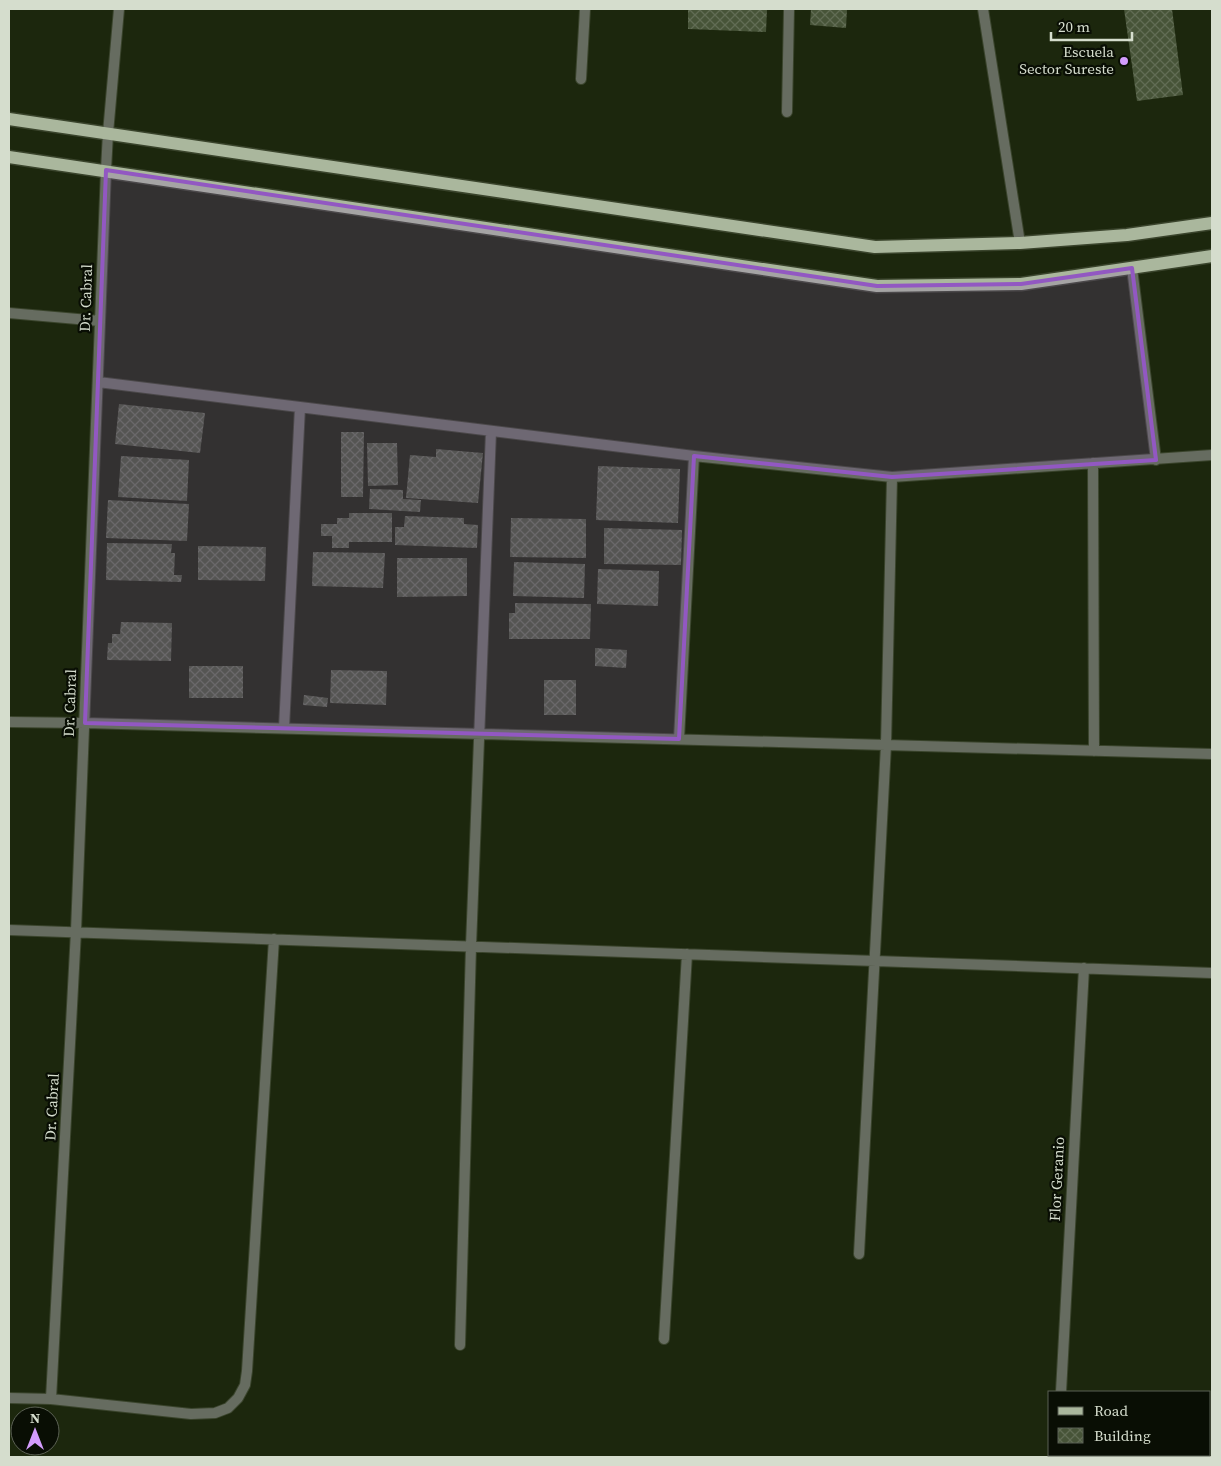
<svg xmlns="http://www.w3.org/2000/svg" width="1221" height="1466" font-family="'Source Serif 4',serif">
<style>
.building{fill:url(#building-cross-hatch)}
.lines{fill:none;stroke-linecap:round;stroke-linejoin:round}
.minor-casing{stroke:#3a442c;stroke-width:12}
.tertiary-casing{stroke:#3a442c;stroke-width:12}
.primary-casing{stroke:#3a442c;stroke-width:15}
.minor{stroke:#666c60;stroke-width:10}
.tertiary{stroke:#666c60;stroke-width:10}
.primary{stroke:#aab79d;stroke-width:12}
.marked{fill:#9258c2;fill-opacity:0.2;stroke:#9258c2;stroke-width:4;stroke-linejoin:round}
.poi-dot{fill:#d39cfc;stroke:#090e04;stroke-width:2}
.labels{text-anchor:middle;stroke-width:4.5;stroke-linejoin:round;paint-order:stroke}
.poi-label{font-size:15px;fill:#d5ddcd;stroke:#090e04;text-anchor:end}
.street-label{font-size:15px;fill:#d5ddcd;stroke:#090e04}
</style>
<defs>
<pattern id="building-cross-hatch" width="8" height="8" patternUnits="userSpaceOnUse" patternTransform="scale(1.25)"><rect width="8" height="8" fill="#475438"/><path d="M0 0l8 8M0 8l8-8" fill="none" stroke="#616c54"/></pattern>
</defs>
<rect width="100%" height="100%" fill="#1c270d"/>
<!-- building -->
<path class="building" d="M688 9H767L766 32 688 29Z
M811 9H847L846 28 810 25Z
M1124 9H1172L1183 95 1137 101Z
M119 404 205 413 200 453 115 444Z
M341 432H364L363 497H341Z
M367 443H397L398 485 368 486Z
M436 449 483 453 478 503 406 498 410 455 436 457Z
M121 456 189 460 187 501 118 497Z
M598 466 680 469 678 523 596 520Z
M370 489 403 490V499L421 500 420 512 369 509Z
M108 500 189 504 187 541 106 538Z
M349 513H392V542H349V548H332V536H321V524H337V518H349Z
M405 516 464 518V524L478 525 477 548 395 545V527H404Z
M511 518 586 519V558L510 557Z
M604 528 682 530 681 565 604 564Z
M107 543 172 544 171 553H175L174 575H182L181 582 106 580Z
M198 546 266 547 265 581 198 580Z
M313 552 385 553 383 588 312 586Z
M397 558H467V596L397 597Z
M514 562 585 564 584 598 513 596Z
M598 569 659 571 658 606 597 604Z
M515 603 591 604 590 639H509V613H515Z
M121 622 172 623 171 661 107 660 108 643H112V634H120Z
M595 648 627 650 626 668 595 666Z
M189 666H243V698H189Z
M331 670 387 671 386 705 330 703Z
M544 680H576V715H544Z
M304 695 328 698 327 707 303 705Z"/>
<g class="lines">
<defs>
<path id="minor" d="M983 9 1020 243
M581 79 585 9
M787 112 789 9
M1132 268 1156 460
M9 313 100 321
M98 382 694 456 892 477 1212 455
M1093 463 1094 751
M9 722 85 723 1212 754
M284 728 300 407
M679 739 694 456
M9 930 1212 973
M859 1254 886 745 892 477
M664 1339 687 954
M460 1345 471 946 491 431
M1061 1392 1084 968
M9 1398 51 1399 191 1414 215 1413 228 1408 238 1398 245 1385 247 1371 274 939
M51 1399 76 931 106 170"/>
<path id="tertiary" d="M106 170 108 133 119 9"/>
<path id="primary" d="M9 119 875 247 1020 243 1127 235 1212 223
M9 157 877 286 1021 284 1212 256"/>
</defs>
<!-- minor casing -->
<use href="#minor" class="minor-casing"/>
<!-- tertiary casing -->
<use href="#tertiary" class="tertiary-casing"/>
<!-- primary casing -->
<use href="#primary" class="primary-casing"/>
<!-- minor -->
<use href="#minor" class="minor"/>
<!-- tertiary -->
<use href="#tertiary" class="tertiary"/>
<!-- primary -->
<use href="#primary" class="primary"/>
</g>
<!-- marked area -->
<path class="marked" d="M106 170 877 286 1021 284 1132 268 1156 460 892 477 694 456 679 739 85 723Z"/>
<!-- markers -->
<circle class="poi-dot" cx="1124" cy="61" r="5"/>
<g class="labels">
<!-- poi labels -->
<g class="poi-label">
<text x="1114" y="57">Escuela<tspan x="1114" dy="17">Sector Sureste</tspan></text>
</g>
<!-- street labels -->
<g class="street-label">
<text transform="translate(86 298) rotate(-88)" y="5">Dr. Cabral</text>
<text transform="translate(70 703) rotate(-88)" y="5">Dr. Cabral</text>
<text transform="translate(52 1107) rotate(-87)" y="5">Dr. Cabral</text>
<text transform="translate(1057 1179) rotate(-87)" y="5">Flor Geranio</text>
</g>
</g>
<!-- border -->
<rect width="1221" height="1466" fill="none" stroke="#d5ddcd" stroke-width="20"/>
<!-- legend -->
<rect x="1048" y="1391" width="162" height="65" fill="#090e04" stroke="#5b6154"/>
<rect x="1058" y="1407" width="25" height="8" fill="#aab79d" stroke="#5b6154"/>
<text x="1094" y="1416" font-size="15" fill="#d5ddcd">Road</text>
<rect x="1058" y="1428" width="25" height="15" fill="url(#building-cross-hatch)" stroke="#5b6154"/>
<text x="1094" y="1441" font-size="15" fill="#d5ddcd">Building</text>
<!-- north arrow -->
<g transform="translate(35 1431)"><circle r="24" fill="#090e04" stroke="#5b6154"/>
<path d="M0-4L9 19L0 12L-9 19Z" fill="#d39cfc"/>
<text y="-8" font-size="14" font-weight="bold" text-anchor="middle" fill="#d5ddcd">N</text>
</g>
<!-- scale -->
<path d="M1051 32v8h81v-8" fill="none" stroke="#d5ddcd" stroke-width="2.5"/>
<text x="1058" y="32" font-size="15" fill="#d5ddcd" stroke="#090e04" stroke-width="4" paint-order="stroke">20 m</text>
</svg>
